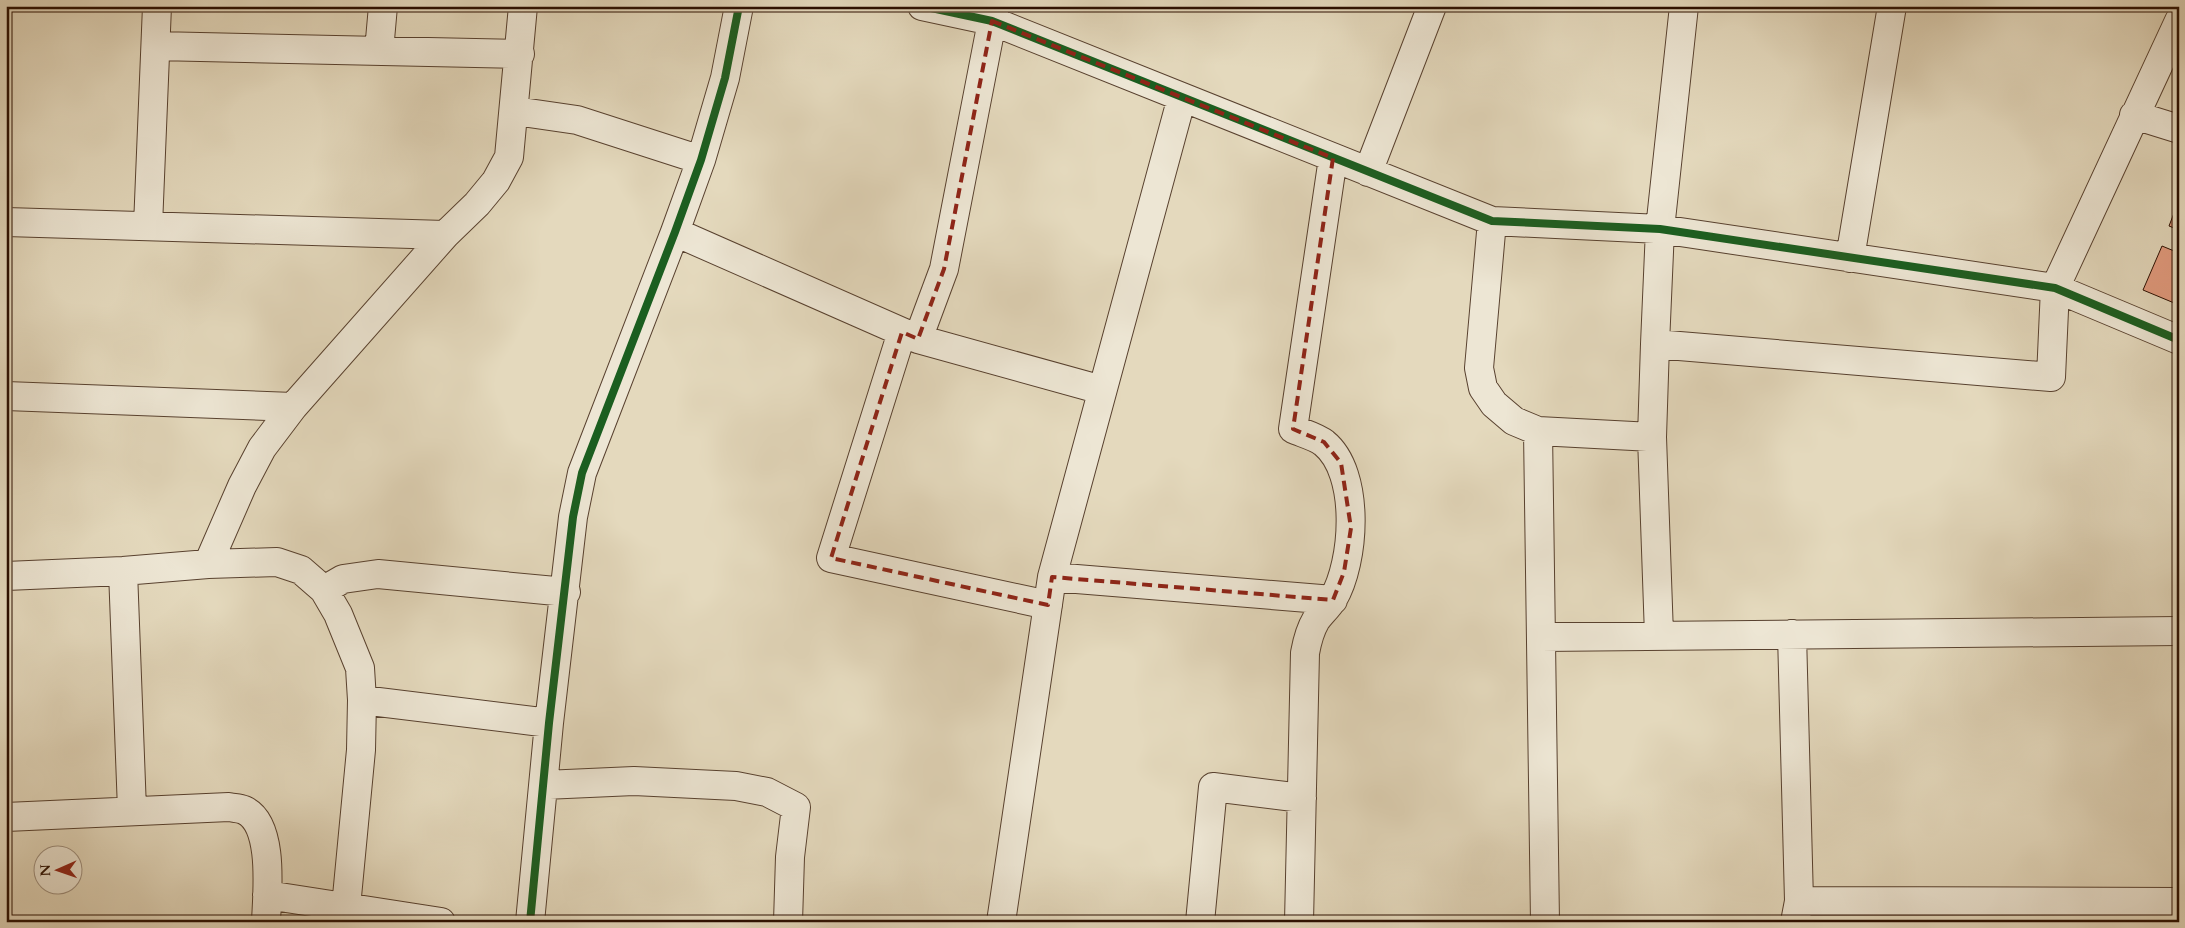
<svg xmlns="http://www.w3.org/2000/svg" width="2185" height="928" font-family="Cardo,serif">
<style>
.building{fill:#e49c80;stroke:#2a0e00}
.lines{fill:none;stroke-linecap:round;stroke-linejoin:round}
.minor-casing{stroke:#58412f;stroke-width:30}
.minor{stroke:#ede6d4;stroke-width:28}
.cycleway-casing{stroke:#ede6d4;stroke-width:11}
.cycleway{stroke:#1b5e20;stroke-width:8}
.marked{fill:none;stroke:#8f2418;stroke-width:4;stroke-dasharray:10 6;stroke-linejoin:round}
</style>
<rect width="100%" height="100%" fill="#e4d9bd"/>
<filter id="stains"><feTurbulence type="fractalNoise" baseFrequency=".004" numOctaves="4"/><feColorMatrix values="0 0 0 0 .2 0 0 0 0 .09 0 0 0 0 .02 0 0 0 .5 -.17"/></filter>
<radialGradient id="worn" r=".72"><stop offset=".6" stop-color="#630" stop-opacity="0"/><stop offset="1" stop-color="#630" stop-opacity=".3"/></radialGradient>
<!-- building -->
<path class="building" d="M2176 208 2179 209V230L2169 226Z
M2162 246 2179 253V305L2143 290Z"/>
<g class="lines">
<defs>
<path id="minor" d="M922 6 992 21 1492 221 1660 229 2055 288 2179 340
M156 46 520 54
M379 51 383 6
M515 111 577 120 701 160
M2134 115 2179 129
M1368 172 1432 6
M1492 221 1479 368 1483 388 1494 404 1514 421 1538 431 1652 437
M6 222 445 235
M148 226 157 6
M675 232 918 339 1102 390
M1850 258 1892 6
M902 332 831 558 1048 605
M918 339 944 269 995 6
M1655 344 2051 377 2055 288 2179 21
M6 396 293 407
M1538 431 1545 922
M208 564 242 486 262 448 293 407 445 235 477 204 496 181 509 157 523 6
M123 571 132 810
M6 576 123 571 208 564 277 562 301 570 324 590 338 614 360 668 362 700 361 750 346 907
M1052 577 1333 600
M324 590 343 579 378 574 566 592
M1792 634 1799 901 1795 922
M1659 635 1652 437 1655 344 1660 229 1684 6
M1541 637 2179 631
M362 700 549 723
M544 785 634 781 736 786 767 792 796 807 790 857 788 922
M6 817 229 807C233 808 239 808 244 810 275 824 267 894 266 922
M267 895 441 922
M1799 901 2179 902
M530 922 549 723 573 517 582 473 675 232 701 160 725 78 739 6
M1001 922 1052 577 1182 97
M1200 922 1213 787 1302 798
M1299 922 1305 653C1307 642 1310 630 1316 620 1321 613 1328 607 1333 599 1355 562 1361 473 1324 443 1317 437 1302 433 1293 429L1333 158"/>
</defs>
<!-- minor casing -->
<use href="#minor" class="minor-casing"/>
<!-- minor -->
<use href="#minor" class="minor"/>
<defs>
<path id="cycleway" d="M922 6 992 21 1492 221 1660 229 2055 288 2179 340
M530 922 549 723 573 517 582 473 675 232 701 160 725 78 739 6"/>
</defs>
<!-- cycleway casing -->
<use href="#cycleway" class="cycleway-casing"/>
<!-- cycleway -->
<use href="#cycleway" class="cycleway"/>
</g>
<!-- marked area -->
<path class="marked" d="M992 21 1333 158 1293 429 1324 442 1341 463 1351 528 1344 572 1333 600 1052 577 1048 605 831 558 902 332 918 339 944 269Z"/>
<!-- margin -->
<rect width="2185" height="928" fill="none" stroke="#e4d9bd" stroke-width="25"/>
<rect x="8" y="8" width="2170" height="913" fill="none" stroke="#2a0e00" stroke-width="2.5"/>
<rect x="12" y="12" width="2160" height="903" fill="none" stroke="#2a0e00"/>
<!-- north arrow -->
<g transform="translate(58 870) rotate(268)"><circle r="24" fill="#ede6d4" stroke="#9f907f"/>
<path d="M0-4L9 19L0 12L-9 19Z" fill="#8f2418"/>
<text y="-8" font-size="14" font-weight="bold" text-anchor="middle" fill="#2a0e00">N</text>
</g>
<rect width="100%" height="100%" filter="url(#stains)"/>
<rect width="100%" height="100%" fill="url(#worn)"/>
</svg>
